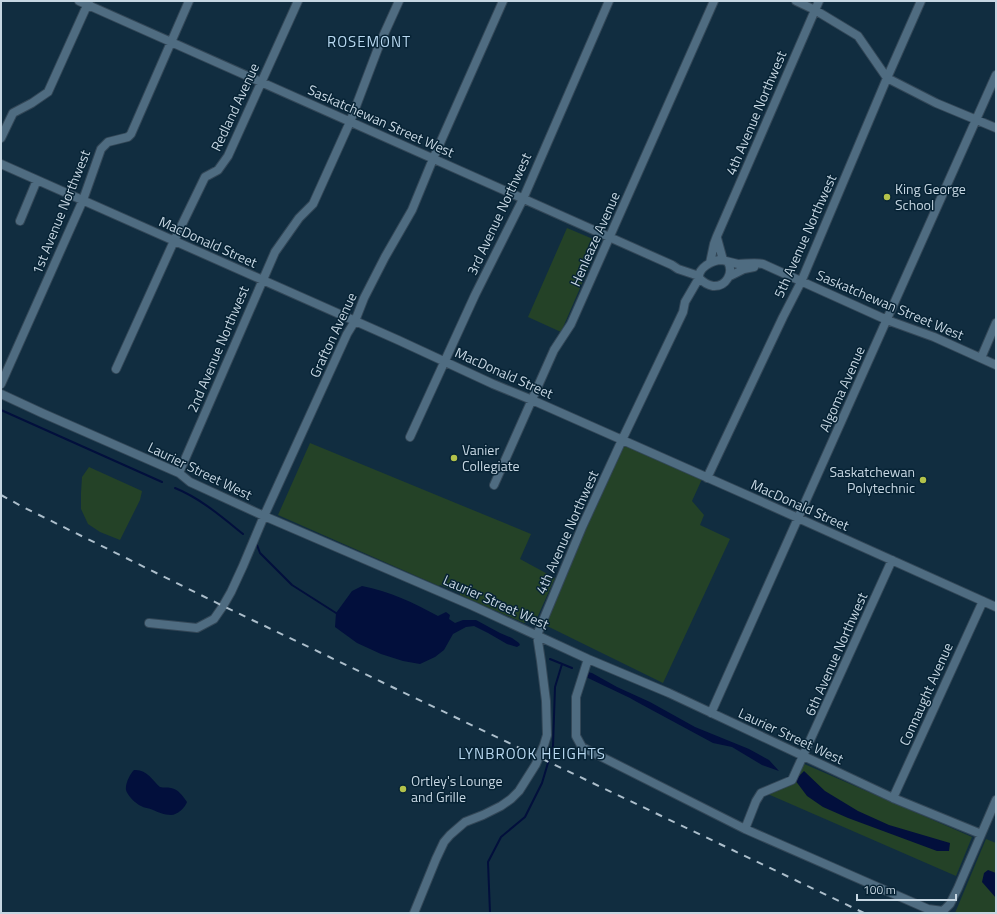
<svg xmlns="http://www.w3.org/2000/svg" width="997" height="914" font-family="'Titillium Web',sans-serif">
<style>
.green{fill:#244227}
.water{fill:#020f3c}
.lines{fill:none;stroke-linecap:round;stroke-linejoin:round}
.stream{stroke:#020f3c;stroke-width:2}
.minor-casing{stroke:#334757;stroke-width:10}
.minor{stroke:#4f6c81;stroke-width:8}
.rail{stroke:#acbecb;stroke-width:2;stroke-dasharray:7 7;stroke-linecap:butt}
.poi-dot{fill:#b3c24b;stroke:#072335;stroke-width:1.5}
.labels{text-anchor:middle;stroke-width:3;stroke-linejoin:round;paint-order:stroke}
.street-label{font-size:14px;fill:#c6d6e2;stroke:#072335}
.poi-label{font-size:14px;fill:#c6d6e2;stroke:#072335;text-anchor:start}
.neighbourhood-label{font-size:15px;letter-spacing:1px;fill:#b9d9f1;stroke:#072335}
</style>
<rect width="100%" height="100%" fill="#112d40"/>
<!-- green -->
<path class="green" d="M567 228 600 242 561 332 528 317Z
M310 443 531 534 520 559 555 578 537 618 524 623 460 595V593L440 585 439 586 278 515Z
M624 444 702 479 692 501 704 515 700 525 730 539 663 683 543 624Z
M89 467 142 491 140 500 120 540 100 532 88 524 81 509V493L82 477Z
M802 763 972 837 956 876 761 791 790 779Z
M986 839 996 843V913H955Z"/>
<!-- water -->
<path class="water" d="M362 586C389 591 414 603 438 616L446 612 450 615 449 619 455 623 463 620H476L500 633 512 638 519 643 520 645 517 647 507 644 488 633 474 626 466 627 453 634 444 650 435 657 420 664 403 661 381 654 357 643 335 627 336 613 352 591Z
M587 672 592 673 617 687 650 702 695 727 749 749 769 760 779 771 762 765 732 747 713 743 637 702 630 698 588 678 585 677Z
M134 770C147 769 152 780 160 787 164 788 167 787 171 788 178 789 183 796 187 802 185 808 177 815 171 815 164 815 158 812 153 810 149 808 144 808 141 806 136 804 127 795 126 790 125 784 130 774 134 770Z
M804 771 825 791 858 811 889 825 950 843 949 851H937L848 818 823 807 807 796 795 780Z
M988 870 996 873V898L982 882 984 873Z"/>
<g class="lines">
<!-- stream -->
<path class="stream" d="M1 410 162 482
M175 488C200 498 222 517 243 534
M257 545 260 553 292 585 336 613
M550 659 572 668
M490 913 488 862 501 837 525 817 542 783 553 746 555 687 562 664"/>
<defs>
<path id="minor" d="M79 1 672 265 678 269 699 276
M796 1 815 10 858 36 887 78 936 103 996 128
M1 138 13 113 32 103 48 92 89 1
M1 164 398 340 493 384 532 400 758 500 996 607
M20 221 37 180
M717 238 723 260
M728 262C734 273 726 287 713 286 707 285 703 282 699 278 698 268 712 260 722 260 727 261 732 263 738 264 746 264 755 262 763 264L887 320 934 337 996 365
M710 263 714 244 717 236 819 1
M730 276 744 269 754 267
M981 358 996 323
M116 369 174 241 205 177 218 170 228 156 298 1
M1 384 83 200 101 149 108 142 128 137 131 134 189 1
M1 394 42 413 179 473 190 482 264 516 473 606 588 659 669 693 893 798 981 834
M410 437 475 295 523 199 609 1
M179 473 275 252 299 218 313 204 350 122 380 43 399 1
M707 478 783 317 801 282 887 78 921 1
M494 485 554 350 571 324 714 1
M149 623 197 628 214 619 223 606 231 592 243 566 264 516 347 334 355 321 364 298 385 257 412 210 433 159 503 1
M588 659 576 697V736L582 747 745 829 928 909 943 911 950 904 958 888 996 800
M711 713 996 75
M893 798 983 601
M745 829 756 801 761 793 792 780 892 560
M414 913 436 859 444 842 450 835 465 822 483 815 501 806 511 799 519 791 536 764 544 745 547 735 546 701 541 661 537 635 582 527 622 440 683 312 685 302 699 278"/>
</defs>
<!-- minor casing -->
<use href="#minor" class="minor-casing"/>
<!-- minor -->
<use href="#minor" class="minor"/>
<!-- rail -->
<path class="rail" d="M1 495 23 507 223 606 864 913"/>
</g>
<!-- markers -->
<g class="poi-dot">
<circle cx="887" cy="197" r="4"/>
<circle cx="454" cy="458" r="4"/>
<circle cx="923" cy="480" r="4"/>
<circle cx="403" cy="789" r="4"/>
</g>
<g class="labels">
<!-- street labels -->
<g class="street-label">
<text transform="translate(235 107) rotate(-65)" y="5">Redland Avenue</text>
<text transform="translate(756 113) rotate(-67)" y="5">4th Avenue Northwest</text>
<text transform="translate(381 121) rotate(24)" y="5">Saskatchewan Street West</text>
<text transform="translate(61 212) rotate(-68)" y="5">1st Avenue Northwest</text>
<text transform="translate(499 214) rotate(-65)" y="5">3rd Avenue Northwest</text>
<text transform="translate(805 236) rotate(-66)" y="5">5th Avenue Northwest</text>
<text transform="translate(595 239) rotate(-66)" y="5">Henleaze Avenue</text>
<text transform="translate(208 242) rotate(24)" y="5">MacDonald Street</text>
<text transform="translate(890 305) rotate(23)" y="5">Saskatchewan Street West</text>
<text transform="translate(333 335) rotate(-65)" y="5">Grafton Avenue</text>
<text transform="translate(218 349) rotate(-67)" y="5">2nd Avenue Northwest</text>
<text transform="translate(504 373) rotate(24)" y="5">MacDonald Street</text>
<text transform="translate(842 389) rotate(-66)" y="5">Algoma Avenue</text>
<text transform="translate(200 471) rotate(26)" y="5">Laurier Street West</text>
<text transform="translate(800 505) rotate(24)" y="5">MacDonald Street</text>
<text transform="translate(567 532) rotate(-66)" y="5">4th Avenue Northwest</text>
<text transform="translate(496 602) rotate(24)" y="5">Laurier Street West</text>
<text transform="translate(836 654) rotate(-66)" y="5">6th Avenue Northwest</text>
<text transform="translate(926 694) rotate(-66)" y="5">Connaught Avenue</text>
<text transform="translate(791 736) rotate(25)" y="5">Laurier Street West</text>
</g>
<!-- poi labels -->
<g class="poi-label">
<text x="895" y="194">King George<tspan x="895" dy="16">School</tspan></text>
<text x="462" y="455">Vanier<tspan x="462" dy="16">Collegiate</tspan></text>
<text x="915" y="477" text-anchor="end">Saskatchewan<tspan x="915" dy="16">Polytechnic</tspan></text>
<text x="411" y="786">Ortley's Lounge<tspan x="411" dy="16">and Grille</tspan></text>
</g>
<!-- neighbourhood labels -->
<g class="neighbourhood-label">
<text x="369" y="47">ROSEMONT</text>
<text x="532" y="759">LYNBROOK HEIGHTS</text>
</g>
</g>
<!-- border -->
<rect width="997" height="914" fill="none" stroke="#c6d6e2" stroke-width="4"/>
<!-- scale -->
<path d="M857 894v6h99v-6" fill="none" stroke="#c6d6e2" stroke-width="2"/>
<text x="863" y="894" font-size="12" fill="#c6d6e2" stroke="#072335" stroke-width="3" paint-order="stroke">100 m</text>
</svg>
